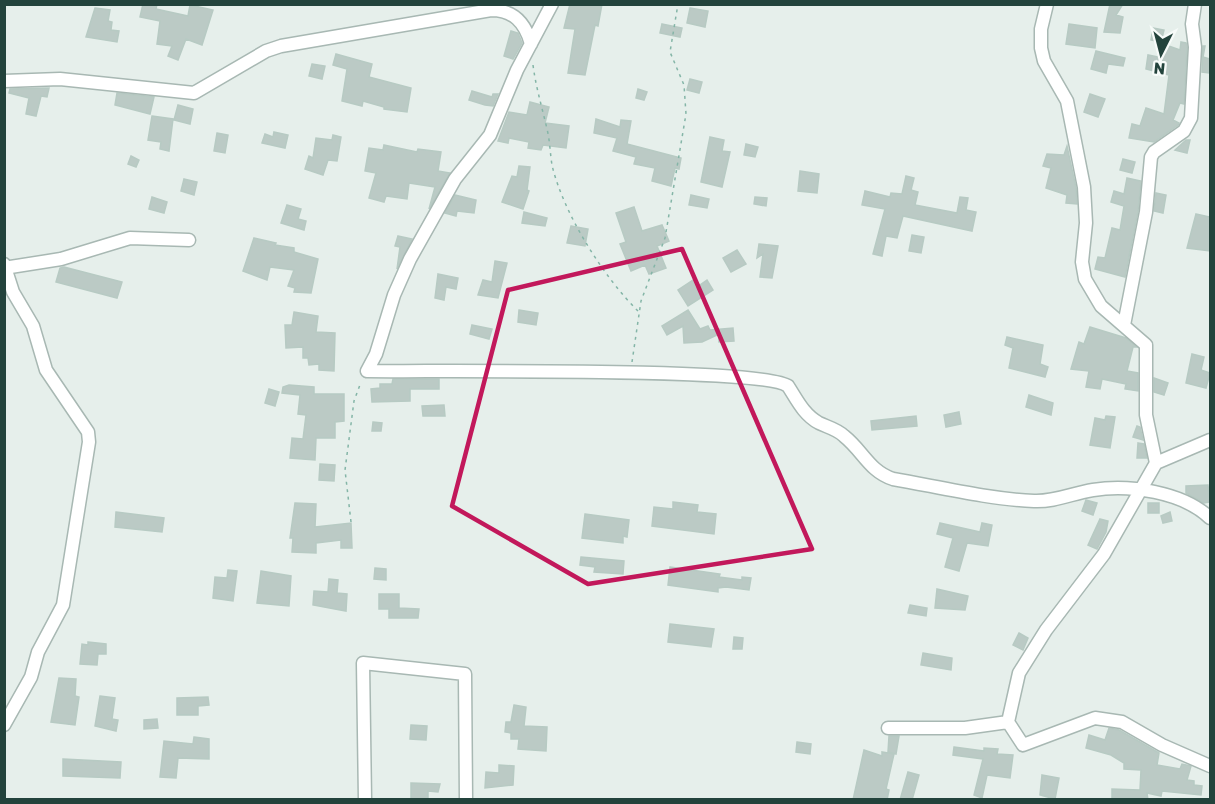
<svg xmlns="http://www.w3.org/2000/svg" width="1215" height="804" font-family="Rubik,sans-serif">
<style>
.building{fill:#bbcac5;stroke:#b7cac3;stroke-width:1.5}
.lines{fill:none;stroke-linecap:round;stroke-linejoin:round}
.minor-casing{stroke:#a8b8b3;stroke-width:15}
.path{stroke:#84b5a7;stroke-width:1.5;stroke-dasharray:3 4.5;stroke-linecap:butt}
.minor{stroke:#fff;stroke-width:12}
.marked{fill:none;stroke:#c2185b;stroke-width:4.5;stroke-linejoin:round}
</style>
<rect width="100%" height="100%" fill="#e6efeb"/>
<!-- building -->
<path class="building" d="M143 4H157L156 9 188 16 190 5 213 10 202 45 186 39 178 60 168 56 172 46 157 44 160 21 140 17Z
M570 4H602L598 26 595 25 585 75 568 73 575 29 564 28Z
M1110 4H1123L1116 15 1123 17 1120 33 1104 32Z
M95 8 110 10 108 21 112 22 111 30 119 31 117 42 86 37Z
M690 8 708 11 705 27 687 23Z
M662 24 682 28 680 37 660 33Z
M1069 24 1097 28 1095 48 1066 44Z
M1153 28 1164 30 1161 42 1151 40Z
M511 31 518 33 522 43 513 59 504 56Z
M1181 42 1186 43 1187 47 1184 104 1180 103 1173 120 1179 123 1178 125 1154 142 1129 138 1132 124 1140 126 1146 108 1164 114 1169 75 1146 69 1148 55 1158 57 1163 44 1180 50Z
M1203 46H1205L1203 57 1210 59 1209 73 1202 72Z
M1096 51 1125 58 1123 66 1108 64 1106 73 1091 69Z
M336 54 372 64 369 77 411 88 407 112 384 109V107L363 101 362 106 342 101 347 69 333 65Z
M312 64 325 66 322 79 309 76Z
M690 79 702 82 699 93 687 90Z
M49 88 47 97 41 96 36 116 26 114 29 98 9 93 10 89Z
M638 89 647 92 644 100 636 98Z
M472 91 492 97 493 94H498L493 106 485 105 469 100Z
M117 93 154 97 150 114 115 105Z
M1090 94 1105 99 1098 117 1084 112Z
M530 102 549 107 545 123 569 126 566 148 543 145 541 150 528 148 529 142 509 138 508 143 498 141 509 112 527 115Z
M178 105 193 109 190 124 174 120Z
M152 116 173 119 169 151 160 149 161 142 148 140Z
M596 119 620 127 621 120 631 121 627 144 681 158 679 169 675 168 671 186 652 181 655 168 634 164 636 157 613 151 617 138 594 133Z
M274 132 288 135 285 148 262 143 265 134 273 137Z
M217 133 228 135 225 153 214 151Z
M333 135 341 137 337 161 328 160 323 175 305 169 309 156 313 158 316 138 332 140Z
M710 137 724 140 722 151 730 152 722 187 701 182Z
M1186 140H1190L1187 153 1175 150Z
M746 144 758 147 755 157 744 155Z
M384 145 417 152 418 149 441 152 438 171 450 173 429 209 435 187 409 183 407 199 386 196 384 202 369 198 376 173 365 171 369 148 383 150Z
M1067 146 1076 188 1077 204 1066 203 1067 195 1046 188 1051 168 1043 166 1047 154 1064 155Z
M131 156 139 160 136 167 128 164Z
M1123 159 1135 162 1132 173 1120 170Z
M519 166 530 167 527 190 529 191 523 209 502 202 512 176 517 177Z
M800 171 819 174 817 193 798 191Z
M906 176 914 178 911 190 918 192 915 205 957 213 960 197 968 198 966 210 976 212 972 231 903 216 897 238 886 236 882 256 873 254 885 209 862 205 865 191 890 197 891 193 902 194Z
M1127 178 1141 181 1138 211 1125 277 1095 269 1098 257 1105 258 1112 228 1120 230 1124 206 1111 202 1114 191 1124 194Z
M184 179 197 182 194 195 181 191Z
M1156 193 1166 195 1163 213 1154 211Z
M455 195 476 200 474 213 457 211 456 216 445 213Z
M691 195 709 199 707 208 689 205Z
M152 197 167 202 164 213 149 209Z
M755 197 767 198 766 206 754 204Z
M287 205 301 209 298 219 306 221 304 230 281 223Z
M634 207 642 231 662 225 669 241 657 246 666 268 649 274 645 265 631 271 620 244 626 242 616 213Z
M524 212 547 218 545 226 522 223Z
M1196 214 1210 217V251L1187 248Z
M571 226 588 229 585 246 567 243Z
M912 235 924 237 921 253 909 251Z
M398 236 412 239 397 269 400 247 395 246Z
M254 238 276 243 275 245 294 248V252L318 259 311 293 294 292 295 288 288 286 294 270 270 267 267 280 243 271Z
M759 244 778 246 772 278 760 277 763 254 757 258Z
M737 250 746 264 731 272 723 258Z
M495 261 507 263 498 298 478 295 483 280 492 282Z
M64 267 122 282 117 298 56 282 60 268Z
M438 274 458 278 456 289 446 287 444 300 435 298Z
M693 280 697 287 707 280 713 290 688 306 678 290Z
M519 310 538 313 536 325 518 322Z
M688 310 700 329 708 326 710 330 733 328 734 341 719 342V334L702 342 684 343 683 326 667 335 662 326Z
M294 312 318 316 316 332 335 333 334 371 319 370V364L309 365 308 358H303V347L286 348 285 325H292Z
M472 325 492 329 489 339 470 334Z
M1090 327 1126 338 1136 347H1133L1127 371 1138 373V391L1125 389 1126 384 1102 379 1100 389 1086 387 1089 371 1071 369 1079 342 1084 344Z
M1007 337 1043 345 1040 364 1048 367 1045 377 1009 368 1013 348 1005 345Z
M1192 354 1204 357 1201 370 1210 373 1206 388 1186 383Z
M1154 378 1168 383 1164 395 1154 392Z
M393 379H439V389H410V401L372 402 371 389 380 388V384H392Z
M289 385 314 387V394H344V421L335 422V438H316L315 460 290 458 292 438 303 439 306 415 298 414 300 395 282 393 283 387Z
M269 389 279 392 275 406 265 403Z
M1029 395 1053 403 1051 415 1026 407Z
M444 405 445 416H423L422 406Z
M959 412 961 424 946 427 944 415Z
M916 416 917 426 872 430 871 421Z
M1106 416 1115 417 1110 448 1090 445 1095 418 1105 420Z
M373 422 382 423 381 431H372Z
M1137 426 1140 427 1143 440 1133 437Z
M1138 443 1144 444 1147 458H1137Z
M320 464 335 465 334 481 319 480Z
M1208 485 1210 502 1204 503 1186 493V486Z
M1086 500 1097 503 1093 515 1082 511Z
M673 502 698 505 697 512 716 514 714 534 652 526 654 507 673 509Z
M295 503 316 504 315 527 351 523 352 548H341V540L316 543V553L292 552 293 538H290Z
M1148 503H1159V513H1148Z
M116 512 164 518 162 532 115 527Z
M1170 512 1172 521 1163 523 1161 516Z
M585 514 629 520 627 537 623 536V543L582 538Z
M1100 519 1108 521 1106 532 1097 549 1088 545Z
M940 523 980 532 982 523 992 525 988 546 967 543 959 571 945 567 953 538 937 534Z
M581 557 624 561 623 574 594 572 595 567 580 565Z
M670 567 720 574 719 577 742 580V577L751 578 749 590 726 587 718 588V592L668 585Z
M375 568 386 569V580L374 579Z
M228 570 237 571 233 601 213 598 215 577 227 578Z
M261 571 291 576 289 606 257 603Z
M329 579 338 580 337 593 347 594 346 611 313 605 314 591 328 592Z
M937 589 968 596 965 610 935 608Z
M379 594H399V608L419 609 418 618H389V609H379Z
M910 605 927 608 926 616 908 613Z
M670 624 714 629 711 647 668 642Z
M1019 633 1028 638 1023 650 1013 645Z
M734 637 743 638 742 649H733Z
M88 642 106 644V654H98L97 665 80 664 82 644 88 645Z
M923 653 952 658 951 670 921 665Z
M59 678 76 679 75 696 79 697 75 725 51 722Z
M100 696 115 698 112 719 118 720 116 731 95 726Z
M208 697 209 705 198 706V715H177V698Z
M514 705 526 707 524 726 547 727 546 751 518 749 519 739H511V733L505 732 506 722H511Z
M157 719 158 728 144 729V720Z
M411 725 427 726 426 740 410 739Z
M1109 728 1119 730 1159 753 1157 765 1180 769 1182 764 1191 766 1187 780 1194 781V785L1202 786 1201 795 1162 791 1161 796 1147 793 1148 800H1112V789L1140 790 1141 770 1124 769V763L1111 755 1086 748 1089 735 1105 740Z
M889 736H899L896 754 888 752Z
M194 737 209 739V759L178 758 176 778 160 777 164 741 193 744Z
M797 742 811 744 810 754 796 752Z
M954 747 984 751V748L998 749 997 754 1013 755 1010 778 987 775 982 798 974 795 983 759 953 755Z
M864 750 882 756V752L894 754 886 789 889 790 887 800H853Z
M63 759 121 762 120 778 63 776Z
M499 765 514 766 513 785 485 788 486 772 499 773Z
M908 772 919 775 912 800H900Z
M1042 775 1059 778 1055 799 1040 795Z
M411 783 440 784 438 792 428 791V800H411Z"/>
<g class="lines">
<defs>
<path id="minor" d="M4 81 60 79 194 93 266 51 281 46 491 10C513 10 525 22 531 44
M4 264 13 292 33 326 46 370 88 432 89 442 63 605 38 652 31 677 4 725
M4 268 61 259 130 238 189 240
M1124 325 1146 212 1151 157 1154 152 1184 131 1191 118 1195 47 1192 24 1195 4
M367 371C423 372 764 367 788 386 797 400 804 415 819 423 827 427 837 429 844 436 863 451 869 471 893 479 939 487 988 499 1034 501 1055 502 1073 493 1093 490 1129 484 1183 492 1210 518
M367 371 376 354 394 295 410 259 455 179 490 135 517 70 552 4
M1156 463 1210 440
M1008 722 1023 745 1095 718 1122 722 1162 745 1210 766
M888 728H965L1008 722 1019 673 1046 630 1104 554 1156 463 1146 415V345L1101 306 1085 279 1082 262 1086 223 1084 187 1067 101 1044 61 1041 48V29L1047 4
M365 800 363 663 465 674 466 800"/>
</defs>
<!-- minor casing -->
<use href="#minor" class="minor-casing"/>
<!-- path -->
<path class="path" d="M533 65C536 88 542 107 547 129 550 141 550 153 552 165 563 213 604 278 639 312
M632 362 641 301 665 238 686 114 684 85 670 52 678 4
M351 522 345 470 354 401 361 382"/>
<!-- minor -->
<use href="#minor" class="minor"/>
</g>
<!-- marked area -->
<path class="marked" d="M682 249 812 549 588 584 452 506 508 290Z"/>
<!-- border -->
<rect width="1215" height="804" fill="none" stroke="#23433c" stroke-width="12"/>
<!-- north arrow -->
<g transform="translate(1161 54) rotate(186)" stroke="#f7fbf9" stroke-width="4.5" paint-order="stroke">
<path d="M0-4.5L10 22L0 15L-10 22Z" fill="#23433c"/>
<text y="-9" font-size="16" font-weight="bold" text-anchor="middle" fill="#23433c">N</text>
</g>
</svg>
